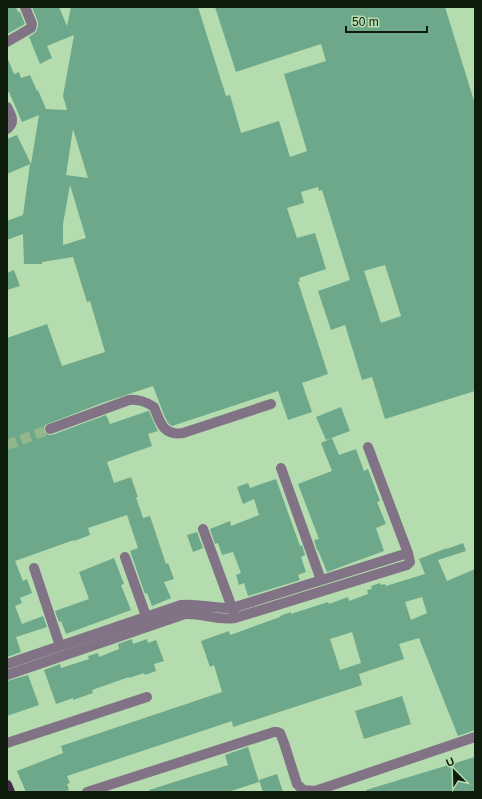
<svg xmlns="http://www.w3.org/2000/svg" width="482" height="799" font-family="Arial,sans-serif">
<style>
.building{fill:#6ea88a;fill-rule:evenodd}
.lines{fill:none;stroke-linecap:round;stroke-linejoin:round}
.minor-tunnel{stroke:#93b68d;stroke-width:10;stroke-dasharray:10 5;stroke-linecap:butt}
.minor{stroke:#827285;stroke-width:10}
.major{stroke:#432848;stroke-width:10}
</style>
<rect width="100%" height="100%" fill="#b4dcae"/>
<!-- building -->
<path class="building" d="M7 7H16L18 12H20L25 24 7 34Z
M32 7H59L67 26 71 7 88 8 91 7H198L226 96 230 95 241 133 279 121 290 157 307 151 284 74 326 61 321 44 278 58 236 72 215 7H445L475 104V391L385 419 372 377 362 380 345 325 331 330 318 291 350 280 322 190 319 191 318 187 301 192 304 203 287 208 297 238 315 233 326 269 299 278 300 281 298 282 328 374 302 383 312 412 288 420 278 391 172 426 168 423 164 415 153 386 102 403 45 425 44 428V432L49 435H52L106 415 110 424 148 411H149L155 425 158 431 148 434 152 446 107 462 114 483 131 477 138 497H136L143 518 150 516 166 564 168 563 174 579 164 582 171 598 152 606 147 593 145 594 130 551 138 548 127 515 88 528 90 535 74 541V540L15 561 23 581 27 579 32 593 20 598 22 603 15 606 22 624 43 616 47 627 44 628 16 637 21 652 7 657V338L47 324 62 366 105 352 90 301 87 302 73 257 42 262V264H24L23 234 7 240V221L23 215 30 164 7 174V139L17 135 31 164 39 115 22 122 9 92 7 93V57L14 74 19 72 21 78 30 75 37 91 38 90 46 109 67 110 63 96 74 35 47 46 52 58 40 64 29 37 36 32 38 26V22ZM73 129 88 178 66 175ZM70 185 86 238 63 245V224ZM385 265 401 316 381 323 364 271Z
M14 270 20 286 7 290V273Z
M341 407 350 431 326 440 316 417Z
M332 438 339 455 356 449 364 471 368 469 380 501 377 502 386 524 376 528 384 551 327 572 318 550H317L314 540 319 539 298 484 332 471 321 443Z
M276 479 300 546 302 545 305 555 301 557 306 572 298 575 300 580 248 596 244 583 239 585 236 575 241 573 233 552 222 555 218 543 215 544 210 529 230 521 231 526 259 515 254 499 243 504 237 487 248 483 250 488Z
M197 532 203 548 193 552 187 535Z
M463 543 466 551 438 560 447 581 475 569V730L458 736 419 638 399 644 404 659 359 674 362 685 233 727 232 721 67 776 70 783 67 784 69 790 63 792H26L17 771 63 753 61 746 222 692 214 665 210 667 201 641 229 631 230 635 280 617V616L291 612V614L328 602 329 604 348 597 349 601 368 594 367 590 372 589 371 586 380 583 381 585 385 584 386 586 425 574 419 559 447 548V549ZM422 597 427 613 411 620 405 602ZM352 632 361 663 340 670 330 639Z
M114 558 124 584 121 585 131 610 66 634 61 621 59 622 55 611 89 599 79 572Z
M132 639 133 644 147 639 148 643 156 640 164 661 154 664 156 671 145 675 144 673 129 678V677L92 690 93 693 73 700V698L56 704 44 670 60 664 61 668 89 659 88 656 98 653 99 657 119 649 118 644Z
M28 675 39 705 7 716V681Z
M402 696 411 724 364 739 355 711Z
M248 747 259 782 228 792H150L149 790 228 765 225 755Z
M475 757V792H366V790Z
M277 774 283 792H263L259 780Z"/>
<g class="lines">
<!-- minor-tunnel -->
<path class="minor-tunnel" d="M7 445 50 429"/>
<!-- minor -->
<path class="minor" d="M7 42 31 28 32 24 25 7
M7 107C11 115 16 122 7 129
M50 429 129 400C137 399 147 402 154 407 160 422 163 436 183 433L271 404
M281 468 321 580
M203 529 234 613
M125 557 146 616
M34 568 60 646
M7 664 181 605C198 603 214 609 232 608L408 553
M7 675 185 614C203 613 218 621 235 618L407 565 410 562 408 553 368 447
M7 743 147 697
M87 792 274 732H277L280 733 284 743 297 784 303 790 315 791 475 737"/>
<!-- major -->
<path class="major" d="M7 785 10 792"/>
</g>
<!-- border -->
<rect width="482" height="799" fill="none" stroke="#0d1c0b" stroke-width="16"/>
<!-- north arrow -->
<g transform="translate(454 771) rotate(337)" stroke="#b4dcae" stroke-width="3" paint-order="stroke">
<path d="M0-3L7 15L0 10L-7 15Z" fill="#0d1c0b"/>
<text y="-6" font-size="11" font-weight="bold" text-anchor="middle" fill="#0d1c0b">U</text>
</g>
<!-- scale -->
<path d="M346 26v6h81v-6" fill="none" stroke="#0d1c0b" stroke-width="2"/>
<text x="352" y="26" font-size="12" fill="#0d1c0b" stroke="#b4dcae" stroke-width="3" paint-order="stroke">50 m</text>
</svg>
